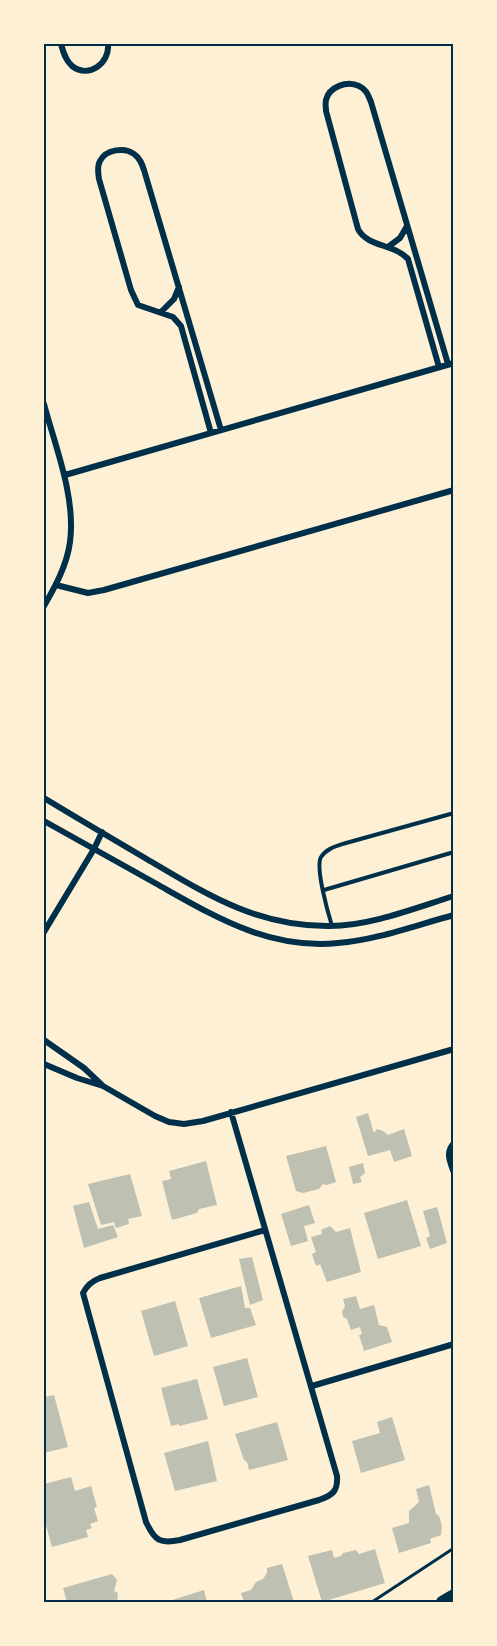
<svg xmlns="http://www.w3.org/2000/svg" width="497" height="1646" font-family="'Sofia Sans Condensed',sans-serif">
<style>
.building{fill:#bec0b2}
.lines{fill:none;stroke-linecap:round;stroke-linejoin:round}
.path{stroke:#003049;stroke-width:3}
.service{stroke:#003049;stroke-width:4}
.minor{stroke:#003049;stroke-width:6}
.trunk{stroke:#003049;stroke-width:12}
.neatline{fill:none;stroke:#003049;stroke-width:2}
</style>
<rect width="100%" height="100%" fill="#fdf0d5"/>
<!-- building -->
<path class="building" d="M368 1113 374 1133 377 1129 383 1131 388 1135 404 1129 412 1156 394 1162 390 1150 368 1156 356 1117Z
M326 1146 336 1182 327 1185 323 1184 319 1189 303 1193 296 1191 286 1156Z
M206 1161 217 1205 199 1209 197 1213 172 1220 162 1181 171 1179 169 1171Z
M363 1163 365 1173 360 1177 362 1182 353 1184 349 1167Z
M130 1174 142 1216 128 1219 129 1224 116 1228 114 1222 101 1225 88 1184Z
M407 1200 421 1246 378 1259 364 1213Z
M89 1202 98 1229 113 1225 118 1237 84 1248 73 1206Z
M309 1205 315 1223 304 1226 308 1241 291 1246 281 1214Z
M437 1207 447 1243 430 1249 426 1238 430 1236 423 1211Z
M330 1226 336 1232 350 1228 361 1272 327 1282 320 1264 317 1266 315 1264 312 1254 316 1252 311 1237 322 1234 321 1230Z
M252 1257 263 1300 250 1305 239 1259Z
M241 1286 245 1308H250L256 1325 211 1338 199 1298Z
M356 1296 360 1309 374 1305 379 1325 387 1327 392 1342 364 1351 359 1335 362 1334 360 1327 351 1330 347 1319 343 1317 342 1312 345 1306 343 1299Z
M175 1301 188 1346 154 1356 141 1311Z
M247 1358 258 1397 224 1406 213 1367Z
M197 1379 208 1419 179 1426V1424L171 1426 161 1388Z
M54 1395 68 1447 44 1453V1397Z
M392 1417 405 1460 361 1473 352 1441 380 1433 377 1422Z
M277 1422 288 1460 249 1470 247 1462 244 1460 235 1434Z
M208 1441 217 1481 175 1491 164 1453Z
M71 1477 75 1491 91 1486 97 1507 94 1508 98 1521 90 1524 92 1528 86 1530 88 1537 52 1547 44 1518V1484Z
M429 1485 436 1514 439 1516 442 1526 441 1535 430 1539 431 1543 399 1553 392 1528 409 1523V1511L419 1502 416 1489Z
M375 1549 385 1583 322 1602 308 1556 332 1550 334 1558 341 1556 343 1553 356 1550 359 1554Z
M282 1564 294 1602H244L241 1593 251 1590 256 1582 263 1579 267 1573V1568Z
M112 1574 117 1580 114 1591 118 1593 117 1602H67L63 1588Z
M204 1590 207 1602H166Z"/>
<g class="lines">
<!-- path -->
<path class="path" d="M372 1602 454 1548"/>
<!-- service -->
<path class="service" d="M324 890 454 852
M332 926C328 913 315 867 321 857 327 848 337 846 346 843L454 813"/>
<!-- minor -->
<path class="minor" d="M61 44C63 51 65 60 72 66 89 79 110 63 108 44
M388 247 400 238 407 226
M161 312 174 299 179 287
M439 367 408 259C395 244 367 247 358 229L326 111C326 107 325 104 326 100 329 87 347 80 359 86 366 89 368 95 371 102L448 364
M44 404C55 446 76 497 70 542 67 565 55 587 44 606
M211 433 181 326 173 317 138 305 131 290 99 179C98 173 97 166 100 161 106 149 125 147 134 154 140 158 142 164 144 170L221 430
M65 475 454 363
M56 585 88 593 104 590 454 490
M44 798C77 818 111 838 145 858 206 894 257 927 330 926 370 926 415 908 454 896
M44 821C81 842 118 862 155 883 214 916 268 950 338 943 377 940 416 925 454 915
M44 932 94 849 102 832
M44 1040 84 1068 103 1086 155 1116 169 1122 184 1124 203 1121 454 1049
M44 1064 77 1078 103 1086
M231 1112 337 1476C338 1491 333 1495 319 1500L180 1540C160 1544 155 1541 146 1522L83 1293C87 1285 92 1281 100 1278L265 1230
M454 1143C445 1152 450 1162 454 1173
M312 1386 454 1344"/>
<!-- trunk -->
<path class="trunk" d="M442 1602 454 1595"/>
</g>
<!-- border -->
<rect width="497" height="1646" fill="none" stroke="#fdf0d5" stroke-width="90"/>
<rect x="45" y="45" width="407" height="1556" class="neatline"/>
</svg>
